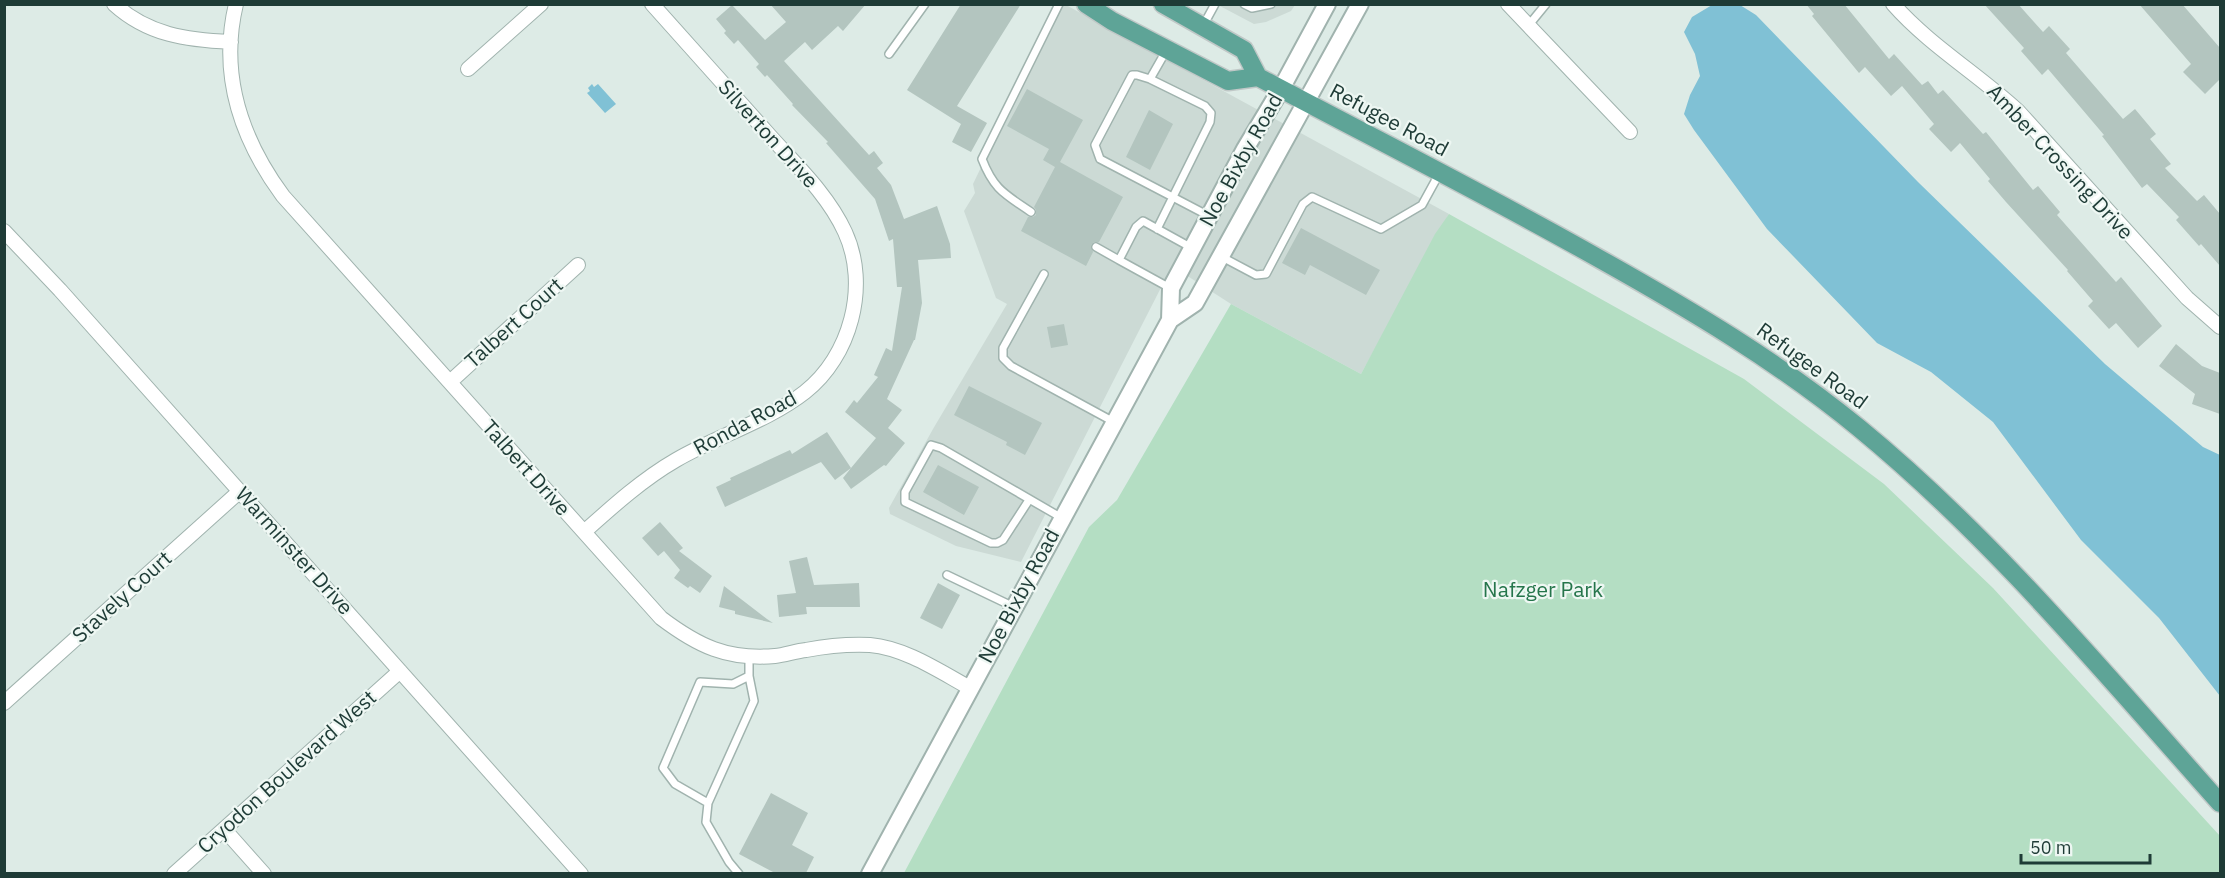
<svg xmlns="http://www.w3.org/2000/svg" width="2225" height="878" viewBox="0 0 2225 878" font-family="'IBM Plex Sans',sans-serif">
<rect width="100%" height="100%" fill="#ddebe6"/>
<path fill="#ccdad5" d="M1059 5H1066L1449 214 1361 374 1231 304 1172 266 1021 562 956 546 890 514 889 508 933 429 1007 304 996 298 964 211 975 193 973 184Z
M1218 5H1295L1291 11 1266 22 1254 24Z"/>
<path fill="#b4dec3" d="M1449 214 1744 379 1884 484 1993 588 2220 836V873H904L1089 527 1117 500 1231 304 1361 374 1435 234Z"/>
<path fill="#80c1d5" d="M1712 5H1740L1756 15 1918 182 2105 364 2203 447 2220 455V696L2159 618 2081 540 1993 422 1931 372 1877 343 1767 229 1694 130 1684 114 1690 95 1700 76 1695 54 1684 32 1692 17Z
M592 84 594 87 598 84 616 104 605 113 587 93 590 91 588 88Z"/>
<path fill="#b3c5bf" d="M770 4H866L843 31 838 26 812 50 805 42 784 61 869 155 874 151 883 163 877 168 891 185 904 219 937 206 950 244 951 258 918 260 922 303 915 340H914L887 399 902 410 888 428 905 443 886 466 884 465 851 489 843 478 851 468 835 480 821 462 725 507 716 487 731 480 730 478 790 450 792 454 827 432 851 468 876 438 845 412 854 400 857 403 878 377 874 375 886 348 892 351 902 287H897L893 239 889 241 875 199 826 143 828 142 792 105 793 104 767 75 765 77 756 67 759 64 738 40 734 44 724 33 726 31 716 19 732 5 765 40 786 22Z
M961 4H1021L957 106 987 123 971 152 952 142 961 124 907 90Z
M1806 4H1844L1889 59 1894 54 1922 85 1928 81 1938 94 1943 90 1983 134 1986 132 2033 190 2038 186 2060 212 2057 215 2116 282 2121 277 2162 326 2138 348 2116 323 2109 329 2088 306 2093 301 2067 271 2068 270 2006 202 1988 181 1990 179 1960 143 1951 152 1929 129 1934 124 1902 86 1891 96 1865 67 1859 73 1812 16 1814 14Z
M1984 4H2018L2043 32 2049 26 2070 49 2066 53 2123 119 2135 109 2156 134 2150 139 2171 164 2165 168 2197 201 2204 195 2220 214V266L2201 244 2199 246 2176 220 2179 217 2147 184 2142 188 2102 136 2104 135 2048 69 2042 75 2021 51 2024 48Z
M2139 4H2182L2220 48V79L2205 94 2183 72 2191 64Z
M1027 89 1083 120 1060 162 1123 197 1099 242H1094L1091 245 1093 252 1086 266 1021 231 1028 217H1033L1036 215V210L1034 207 1055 167 1043 160 1049 149 1007 126Z
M1149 110 1173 124 1150 170 1126 157Z
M1301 228 1380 270 1366 295 1310 265 1305 275 1282 263Z
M1064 324 1068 345 1051 348 1047 327Z
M2176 344 2202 366 2220 373V414L2192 404 2195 394 2159 366Z
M969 386 1042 423 1025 455 1006 445 1007 442 954 415Z
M938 465 979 487 964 515 923 492Z
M660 522 683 548 679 551 712 576 700 593 690 586 688 588 674 578 680 570 664 551 658 556 642 538Z
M807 557 814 585 859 583 860 607H806L807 614 779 617 777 595 796 593 789 561Z
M938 583 960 595 942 629 920 618Z
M724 586 767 619 773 623 735 614V611L719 607Z
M771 793 808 813 792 845 814 857 806 873H775L739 854Z"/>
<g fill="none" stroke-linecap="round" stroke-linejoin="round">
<defs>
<path id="service" d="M1244 4 1252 8 1271 4
M1203 26 1215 4
M1528 26 1546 4
M1166 51 1150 79 1137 75H1132L1095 145 1100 159 1209 216
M889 54 925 4
M1150 79 1205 106 1211 113 1210 122 1157 229
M1031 212C1005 194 994 190 982 159L1059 4
M1096 247 1119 260
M1222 257 1256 275 1266 274 1303 204 1312 197 1381 229 1422 205 1439 174
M1044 274 1003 348V358L1011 366 1114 422
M1170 288 1119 260 1136 227 1143 221 1192 248
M1029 500 1003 540 997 543H991L905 502V492L931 445 941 448 1062 518
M947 575 1014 607
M708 803 675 784 663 768 700 682 733 684 749 676
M739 874 729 862 706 822 708 803 754 701 749 676V656"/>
<path id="minor" d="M114 4C148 35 187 40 231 42
M236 4C219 75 241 139 283 196L661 618C698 646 727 660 775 656 785 655 796 651 806 650 827 646 848 644 870 645 905 648 939 671 970 688
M1508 4 1630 132
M1893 4C1929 45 1978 74 2018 111L2187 298 2220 327
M468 69 541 4
M4 231 60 290 581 874
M450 382 578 265
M584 532C613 506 643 479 676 460 717 436 768 421 805 392 850 357 870 286 845 232 828 195 797 166 770 136 731 92 691 48 652 4
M4 703 240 491
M224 829 264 874
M174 874 400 671"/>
<path id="tertiary" d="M1170 320 1171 288 1245 149 1281 89 1327 4
M870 874 1170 320 1195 303 1360 4"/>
<path id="primary" d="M1086 4 1112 21 1228 81 1258 77 1281 89C1387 145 1494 199 1598 258 1689 309 1779 362 1859 428 1993 538 2105 674 2220 803
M1163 4 1244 50 1258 77"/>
</defs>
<use href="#service" stroke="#a0b3ae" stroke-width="10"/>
<use href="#minor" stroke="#a0b3ae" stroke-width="16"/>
<use href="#tertiary" stroke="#a0b3ae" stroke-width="20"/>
<use href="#primary" stroke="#c0c8c7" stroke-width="21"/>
<use href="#service" stroke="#fff" stroke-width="7"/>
<use href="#minor" stroke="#fff" stroke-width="14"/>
<use href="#tertiary" stroke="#fff" stroke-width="16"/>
<use href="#primary" stroke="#5ea497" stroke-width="18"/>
</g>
<g text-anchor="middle" stroke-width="4.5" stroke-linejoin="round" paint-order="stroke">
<g font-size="21" fill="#1e3b36" stroke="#eef7f3">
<text transform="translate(1389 120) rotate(28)" y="7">Refugee Road</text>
<text transform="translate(768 134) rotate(48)" y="7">Silverton Drive</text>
<text transform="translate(1241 160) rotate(-61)" y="7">Noe Bixby Road</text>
<text transform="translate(2060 162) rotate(47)" y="7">Amber Crossing Drive</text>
<text transform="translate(514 323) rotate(-42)" y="7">Talbert Court</text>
<text transform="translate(1812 366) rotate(36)" y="7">Refugee Road</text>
<text transform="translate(745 423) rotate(-28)" y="7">Ronda Road</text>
<text transform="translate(526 468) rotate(48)" y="7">Talbert Drive</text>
<text transform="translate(294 551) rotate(48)" y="7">Warminster Drive</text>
<text transform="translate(1019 596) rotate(-62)" y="7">Noe Bixby Road</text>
<text transform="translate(122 597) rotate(-42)" y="7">Stavely Court</text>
<text transform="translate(287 772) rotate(-42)" y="7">Cryodon Boulevard West</text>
</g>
<g font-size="21" fill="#25754b" stroke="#eef7f3">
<text x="1543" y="597">Nafzger Park</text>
</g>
</g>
<rect width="2225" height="878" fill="none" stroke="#1e3b36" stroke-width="12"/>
<path d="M2021 854v9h129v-9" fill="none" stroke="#1e3b36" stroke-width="3"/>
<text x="2030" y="854" font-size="18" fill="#1e3b36" stroke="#eef7f3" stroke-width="4.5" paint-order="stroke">50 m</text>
</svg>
